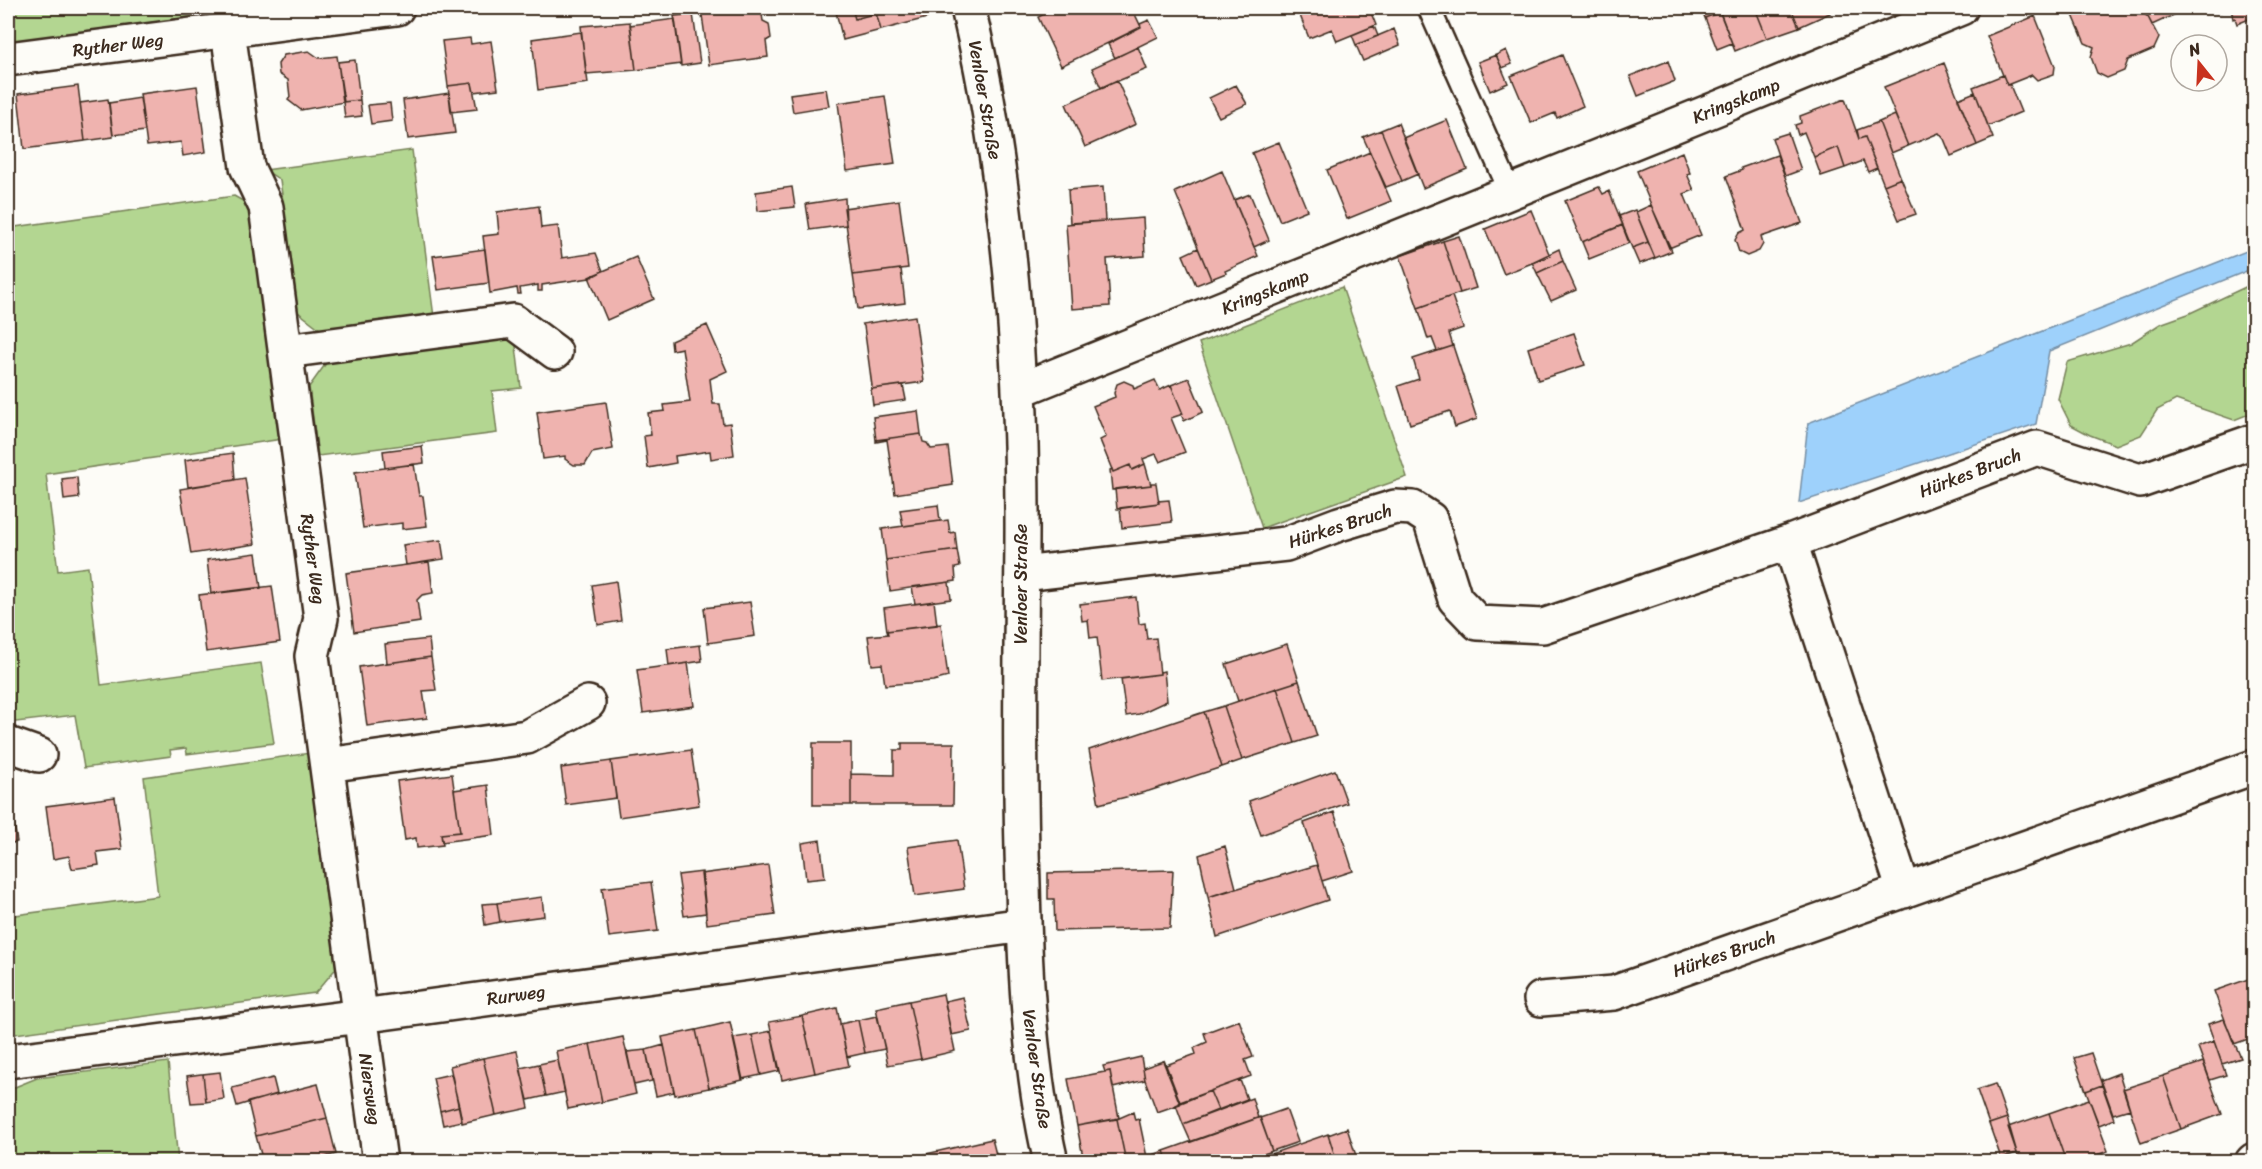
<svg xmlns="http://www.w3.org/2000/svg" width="2262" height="1169" viewBox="0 0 2262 1169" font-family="Sriracha,sans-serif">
<rect width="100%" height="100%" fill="#fdfcf7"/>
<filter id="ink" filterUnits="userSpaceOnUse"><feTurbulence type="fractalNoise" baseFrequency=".0167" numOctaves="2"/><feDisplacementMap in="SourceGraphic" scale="12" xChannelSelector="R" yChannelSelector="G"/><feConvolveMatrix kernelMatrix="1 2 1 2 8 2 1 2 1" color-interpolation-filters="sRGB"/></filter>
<g filter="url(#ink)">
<path fill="#b3d691" stroke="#778058" stroke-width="1.5" d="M8 8H257L8 42Z
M412 150 434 317 324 332 298 312 280 180 265 170Z
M234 196 248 204 282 439 46 474 58 571 88 567 101 685 261 663 274 743 187 754 186 748 170 750 171 756 84 768 75 715 8 723V228Z
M2254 283V412L2234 420 2176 400 2157 410 2141 435 2116 445 2090 435 2071 425 2058 399 2067 362 2131 343 2160 324 2188 314Z
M1342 287 1407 477 1262 528 1199 343Z
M515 338 521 388 492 391 497 433 318 456 309 387 327 362Z
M310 753 339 965 315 993 8 1035V916L158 896 144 777Z
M168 1062 178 1161H8V1094L15 1087 37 1078Z"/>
<path fill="#9ed1fb" stroke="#768ea3" stroke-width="1.5" d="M2254 248V268L2049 351 2036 424 1799 503 1808 423Z"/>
<path fill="#efb3af" stroke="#3b2a1e" stroke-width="1.5" d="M701 8H761L763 21 769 24 771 38 766 41 768 57 709 65Z
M835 8H852L855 19 876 13 881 30 843 40Z
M852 8H924L927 18 881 30 876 13 855 19Z
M1057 8H1132L1141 27 1061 66 1038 17Z
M1297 8H1369L1376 25 1337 41 1332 29 1309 38Z
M1701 8H1718L1720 12 1705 18Z
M1718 8H1755L1767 38 1735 51Z
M1755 8H1791L1799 27 1767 38Z
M1791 8H1828L1830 13 1799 27Z
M2070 8H2147L2144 14 2148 17 2159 38 2154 49 2128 60 2124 71 2107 78 2097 73 2091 57 2094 47 2085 43Z
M2147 8H2179L2178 13 2152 25 2148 17 2144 14Z
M2218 8H2254V17L2237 24 2235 18 2233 19 2231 8 2220 12Z
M1720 12 1732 43 1717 49 1705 18Z
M693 14 700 63 681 66 674 16Z
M2035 16 2055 66 2054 74 2037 80 2032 75 2007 85 1987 36Z
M675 19 681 64 636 70 630 25Z
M1149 20 1158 37 1115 58 1108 44 1141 27 1140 24Z
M630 22 636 70 586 74 581 26Z
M1374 26 1378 36 1356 45 1352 35Z
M1394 29 1400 45 1363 61 1356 45Z
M581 32 588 83 538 90 532 39Z
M470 38 471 44 491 41 498 89 474 92 472 83 448 86 442 41Z
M1138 47 1147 69 1101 88 1092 68Z
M1506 50 1512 64 1502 68 1496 55Z
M309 51 319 58 337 56 344 102 301 110 288 100 290 97 288 80 279 74 278 64 284 55Z
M1496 55 1508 83 1490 91 1478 62Z
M1562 55 1583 106 1557 118 1555 113 1531 123 1511 76Z
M355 60 360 100 343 102 338 62Z
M1668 61 1675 81 1638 96 1630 76Z
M1944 63 1977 145 1951 156 1944 139 1939 133 1908 146 1884 87Z
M2003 75 2007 85H2010L2021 112 1988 126 1973 87Z
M1117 80 1136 124 1085 147 1066 104Z
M472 83 477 109 451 112 448 86Z
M1236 85 1247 104 1219 117 1209 98Z
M78 86 85 141 24 149 18 94Z
M197 86 206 152 183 156 181 142 147 146 140 94Z
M826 89 829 106 793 112 790 94Z
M1975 92 1993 138 1977 145 1958 99Z
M449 93 455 133 408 139 403 100Z
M885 96 895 164 847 171 838 103Z
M140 98 145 131 113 135 109 103Z
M108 99 113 137 85 141 80 103Z
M1845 99 1859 139 1865 137 1877 168 1868 172 1863 161 1845 168 1838 147 1814 157 1804 132 1798 135 1795 125 1801 123 1800 116Z
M360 100 362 116 345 118 343 102Z
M390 103 392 121 371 124 368 105Z
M1895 115 1908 146 1891 153 1879 122Z
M1447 120 1467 169 1423 188 1403 138Z
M1879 122 1901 178 1884 185 1865 137 1859 139 1857 130Z
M1398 123 1418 174 1402 181 1381 130Z
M1381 130 1402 181 1386 187 1363 137Z
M8 132 12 169H8Z
M1788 133 1801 170 1785 176 1772 138Z
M1279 142 1307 210 1280 221 1252 153Z
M1838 147 1845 168 1821 176 1814 157Z
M1370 152 1391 201 1347 219 1327 170Z
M1682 152 1690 173 1687 174 1694 190 1684 194 1701 235 1669 248 1637 171Z
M1777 155 1802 223 1761 237 1763 244 1759 251 1747 256 1739 252 1735 240 1739 233 1745 230 1726 176 1742 170 1741 168Z
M1222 171 1258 256 1225 271 1226 273 1211 279 1175 192Z
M1901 178 1916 214 1899 220 1884 185Z
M792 187 795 207 758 211 756 192Z
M1103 187 1105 221 1070 223 1068 190Z
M1599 187 1603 194 1609 191 1623 225 1582 242 1565 201Z
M1250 194 1269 240 1254 247 1234 200Z
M845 198 846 225 810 230 806 204Z
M899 200 908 268 853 275 844 208Z
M1651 205 1672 251 1655 258 1636 212Z
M539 206 541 228 558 226 562 258 596 253 603 271 590 278 542 285V291H538V285L520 288 521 294H518L517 288 490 293 483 236 499 234 497 212Z
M1531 210 1550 256 1504 274 1485 229Z
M1635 210 1648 242 1632 248 1619 216Z
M1143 218 1145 256 1107 259 1110 306 1072 309 1066 224Z
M1622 225 1629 243 1589 259 1582 242Z
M1459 236 1476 288 1460 293 1443 241Z
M1443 241 1460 293 1418 308 1400 256Z
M1648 242 1655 258 1639 264 1632 248Z
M1198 248 1211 279 1196 285 1183 255Z
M485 249 489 283 438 290 433 256Z
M1559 249 1563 261 1537 273 1532 262Z
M636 257 654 299 607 320 589 277Z
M1563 261 1576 290 1551 301 1537 273Z
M901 269 905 303 858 309 853 275Z
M1452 296 1463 328 1449 333 1453 346 1437 351 1432 338 1428 339 1418 308Z
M915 316 924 382 871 389 872 386 864 326 862 324Z
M707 325 727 371 710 379 713 404H720L723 424 730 423 734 455 711 459 710 451 675 456 676 463 648 468 644 436 651 435 648 413 665 411 664 405 690 402 682 348 672 350 671 341Z
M1574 333 1585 365 1538 380 1528 348Z
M1453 346 1477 419 1455 427 1450 411 1410 424 1398 386 1419 379 1413 359Z
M1189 378 1203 412 1184 421 1181 414H1183L1171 385Z
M1155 380 1160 390 1171 385 1183 414 1171 418 1185 452 1160 462 1156 454 1143 459 1145 464 1132 470 1130 465 1113 472 1100 440 1106 437 1093 406 1115 397 1114 393 1117 384 1124 381 1133 385 1134 389Z
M903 385 906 400 873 405 871 389Z
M606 402 613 449 592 453 585 465H574L565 459V456L543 459 537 412Z
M918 411 921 434 876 440 873 417Z
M921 434 923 442 927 443 931 449 948 447 953 485 895 494 887 440 876 442V440Z
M422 446 424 463 385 468 383 451Z
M233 453 235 480 188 487 185 460Z
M414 464 419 496H423L427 526 402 529V523L363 528 355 472Z
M1145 464 1151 485 1112 490 1110 470 1112 469 1113 472 1130 465 1132 470Z
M77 477 79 498 64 500 62 479Z
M245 478 255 544 191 554 180 489Z
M1151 483H1156L1159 503 1117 509 1115 489 1151 485Z
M1169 500 1172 522 1122 528 1120 508 1159 503 1158 501Z
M938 505 940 521 903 526 900 510Z
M948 520 950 533 955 532 957 550 886 560 882 529Z
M441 540 444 559 406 565 403 545Z
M957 550 960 567 955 568 956 581 890 591 886 560Z
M256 553 261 588 211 594 207 560Z
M429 562 433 593 422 595 417 600 420 622 354 632 346 573Z
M616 581 621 621 598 625 592 585Z
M949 582 951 599 915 604 912 587Z
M272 586 280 642 206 652 199 595Z
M1136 597 1139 624 1145 623 1147 639 1156 638 1160 674 1102 681 1097 637 1090 638 1088 620 1082 621 1080 604Z
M934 601 937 625 887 631 884 608Z
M750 602 755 636 708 643 704 608Z
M941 624 948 677 933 681 885 685 882 664 872 665 868 636 888 634 887 631Z
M429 639 431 657 387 663 385 644Z
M1287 644 1299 681 1238 701 1226 664Z
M700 645 702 661 669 666 667 649Z
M431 657 436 690 423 691 427 718 367 726 359 667Z
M688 663 694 706 643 713 637 670Z
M1164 671 1167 701 1139 714 1126 716 1121 679 1160 674V672Z
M1299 681 1317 736 1295 743 1277 688Z
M1277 688 1295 743 1242 760 1224 706Z
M1224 706 1242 760 1222 767 1204 712Z
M1204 712 1222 767 1149 791 1099 804 1089 750Z
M813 743H851V805H813Z
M902 743H954L953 805H851V774L894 775V750H902Z
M691 750 699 805 619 817 611 761Z
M611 761 616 798 566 805 561 768Z
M1335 770 1347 803 1261 835 1249 801Z
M452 774 460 832 441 834 443 845 417 848 416 838 405 840 397 781Z
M488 785 494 835 442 842 441 834 460 832 454 790Z
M115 797 122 849 97 852 99 865 72 869 69 856 53 859 46 806Z
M11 804 17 842 8 844V805Z
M1334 812 1353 871 1322 881 1304 823Z
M820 840 825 878 806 880 802 843Z
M957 840 964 889 915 896 908 847Z
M1225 846 1236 888 1208 897 1199 855Z
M768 865 775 915 707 924 701 874Z
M1317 865 1328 900 1217 937 1208 897Z
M1173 870 1170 928 1055 931 1054 899H1048V873Z
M702 872 706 913 684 916 678 875Z
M651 882 658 931 609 937 602 888Z
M542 897 544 916 500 922 497 903Z
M497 903 500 922 485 925 482 904Z
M2254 977V1037L2234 1044 2214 991Z
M943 994 955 1051 921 1059 909 1001Z
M963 997 971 1031 951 1035 945 1001Z
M909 1001 921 1059 888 1065 876 1008Z
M837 1008 849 1066 815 1073 802 1016Z
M802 1016 815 1073 782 1080 769 1022Z
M877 1016 885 1049 865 1053 858 1020Z
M2224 1019 2241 1058 2222 1064 2208 1024Z
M858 1020 865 1053 847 1057 840 1024Z
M1239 1020 1253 1057 1245 1060 1251 1076 1180 1102 1164 1060 1166 1065 1196 1054 1194 1048 1207 1042 1204 1033Z
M730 1022 743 1080 709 1088 696 1030Z
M696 1030 709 1088 675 1095 662 1037Z
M771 1031 779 1071 761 1075 752 1035Z
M752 1035 761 1075 742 1079 733 1038Z
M623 1037 636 1094 602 1102 590 1044Z
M2214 1041 2226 1075 2210 1080 2198 1047Z
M590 1044 602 1102 568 1109 556 1051Z
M664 1045 674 1092 656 1096 646 1050Z
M646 1050 652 1081 634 1085 627 1052Z
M517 1051 529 1108 496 1115 483 1058Z
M2091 1053 2102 1085 2086 1091 2074 1058Z
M1141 1057 1145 1080 1113 1088 1110 1071 1105 1072 1103 1066Z
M483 1058 496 1115 462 1123 450 1066Z
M558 1060 565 1092 546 1096 539 1064Z
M1163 1061 1180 1104 1157 1112 1145 1080 1143 1068Z
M2203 1062 2222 1114 2181 1129 2163 1076Z
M539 1064 546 1096 528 1100 520 1068Z
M1110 1071 1119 1118 1077 1126 1068 1079Z
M220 1072 224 1099 206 1102 203 1074Z
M2119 1073 2130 1109 2113 1114 2101 1080Z
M201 1074H203L206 1102 191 1103 187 1076Z
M451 1074 459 1106 440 1111 433 1078Z
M2163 1076 2181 1129 2141 1143 2123 1089Z
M273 1078 277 1094 237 1106 232 1088Z
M1240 1080 1247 1099 1218 1110 1210 1091Z
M318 1084 327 1118 256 1136 248 1102Z
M1995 1084 2007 1118 1989 1124 1977 1090Z
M2102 1085 2114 1119 2099 1125 2086 1091Z
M1210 1091 1218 1110 1183 1124 1176 1105Z
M1252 1098 1258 1118 1191 1142 1183 1124Z
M2089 1099 2108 1151 2083 1160 2066 1162 2049 1113Z
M459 1106 462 1121 443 1125 440 1111Z
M1286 1109 1298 1142 1272 1151 1260 1118Z
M1133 1112 1135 1120 1139 1119 1148 1162H1126L1117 1119Z
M2049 1113 2066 1162H2020L2008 1127Z
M1260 1117 1272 1151 1243 1162H1168L1164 1151Z
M327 1118 336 1154 306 1162H263L256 1136Z
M2007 1118 2017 1153 2001 1158 1989 1124Z
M1117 1119 1126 1162H1084L1077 1126Z
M1347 1128 1358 1162H1337L1328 1135Z
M1328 1134 1337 1162H1248Z
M992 1139 998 1162H914L913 1157Z
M1164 1151 1168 1162H1148L1147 1157Z"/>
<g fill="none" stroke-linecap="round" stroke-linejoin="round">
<defs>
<path id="service" d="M1429 8 1510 191"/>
<path id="minor" d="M968 8C1009 181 1023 362 1022 540 1021 655 1019 769 1023 884 1025 976 1030 1071 1051 1162
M228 31 247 167 266 207 321 618 312 656 380 1162
M8 59 397 8
M286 351 513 321 555 352
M1020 390 1723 106 1961 8
M1790 542 1904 891
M1022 574 1286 544 1339 524 1395 507 1413 508 1430 519 1455 599 1478 623 1543 626 1790 542 2037 448 2140 481 2254 441
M8 744 39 755
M327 765 527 737 588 703
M1541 999 1614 993 2254 767
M8 1061 361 1016 1024 925
M2252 1162 2254 1160"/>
</defs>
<use href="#service" stroke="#3b2a1e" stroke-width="26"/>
<use href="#minor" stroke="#3b2a1e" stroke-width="38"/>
<use href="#service" stroke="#fdfcf7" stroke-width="21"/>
<use href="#minor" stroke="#fdfcf7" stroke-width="33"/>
</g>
</g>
<g text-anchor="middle" stroke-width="6" stroke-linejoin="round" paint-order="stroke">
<g font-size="18" fill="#3b2a1e" stroke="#fdfcf7">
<text transform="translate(118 45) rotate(-7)" y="6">Ryther Weg</text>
<text transform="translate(985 100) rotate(80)" y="6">Venloer Straße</text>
<text transform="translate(1736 101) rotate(-22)" y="6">Kringskamp</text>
<text transform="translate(1265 292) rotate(-22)" y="6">Kringskamp</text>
<text transform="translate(1970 473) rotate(-21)" y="6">Hürkes Bruch</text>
<text transform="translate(1340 526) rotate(-18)" y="6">Hürkes Bruch</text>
<text transform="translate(313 559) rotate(82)" y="6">Ryther Weg</text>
<text transform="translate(1021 584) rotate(-90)" y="6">Venloer Straße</text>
<text transform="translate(1724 954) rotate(-19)" y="6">Hürkes Bruch</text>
<text transform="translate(516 995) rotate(-8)" y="6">Rurweg</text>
<text transform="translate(1037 1069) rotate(82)" y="6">Venloer Straße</text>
<text transform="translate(370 1089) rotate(82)" y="6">Niersweg</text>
</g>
</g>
<rect width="2262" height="1169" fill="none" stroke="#fdfcf7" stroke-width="30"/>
<rect x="15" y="15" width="2232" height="1139" fill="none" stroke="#3b2a1e" stroke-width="2" filter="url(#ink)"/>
<g transform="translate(2199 63) rotate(342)"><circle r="28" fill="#fdfcf7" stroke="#afa8a0" stroke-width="1.5"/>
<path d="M0-4.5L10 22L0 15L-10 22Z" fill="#c8321e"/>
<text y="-9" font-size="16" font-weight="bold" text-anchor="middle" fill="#3b2a1e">N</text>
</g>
</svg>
